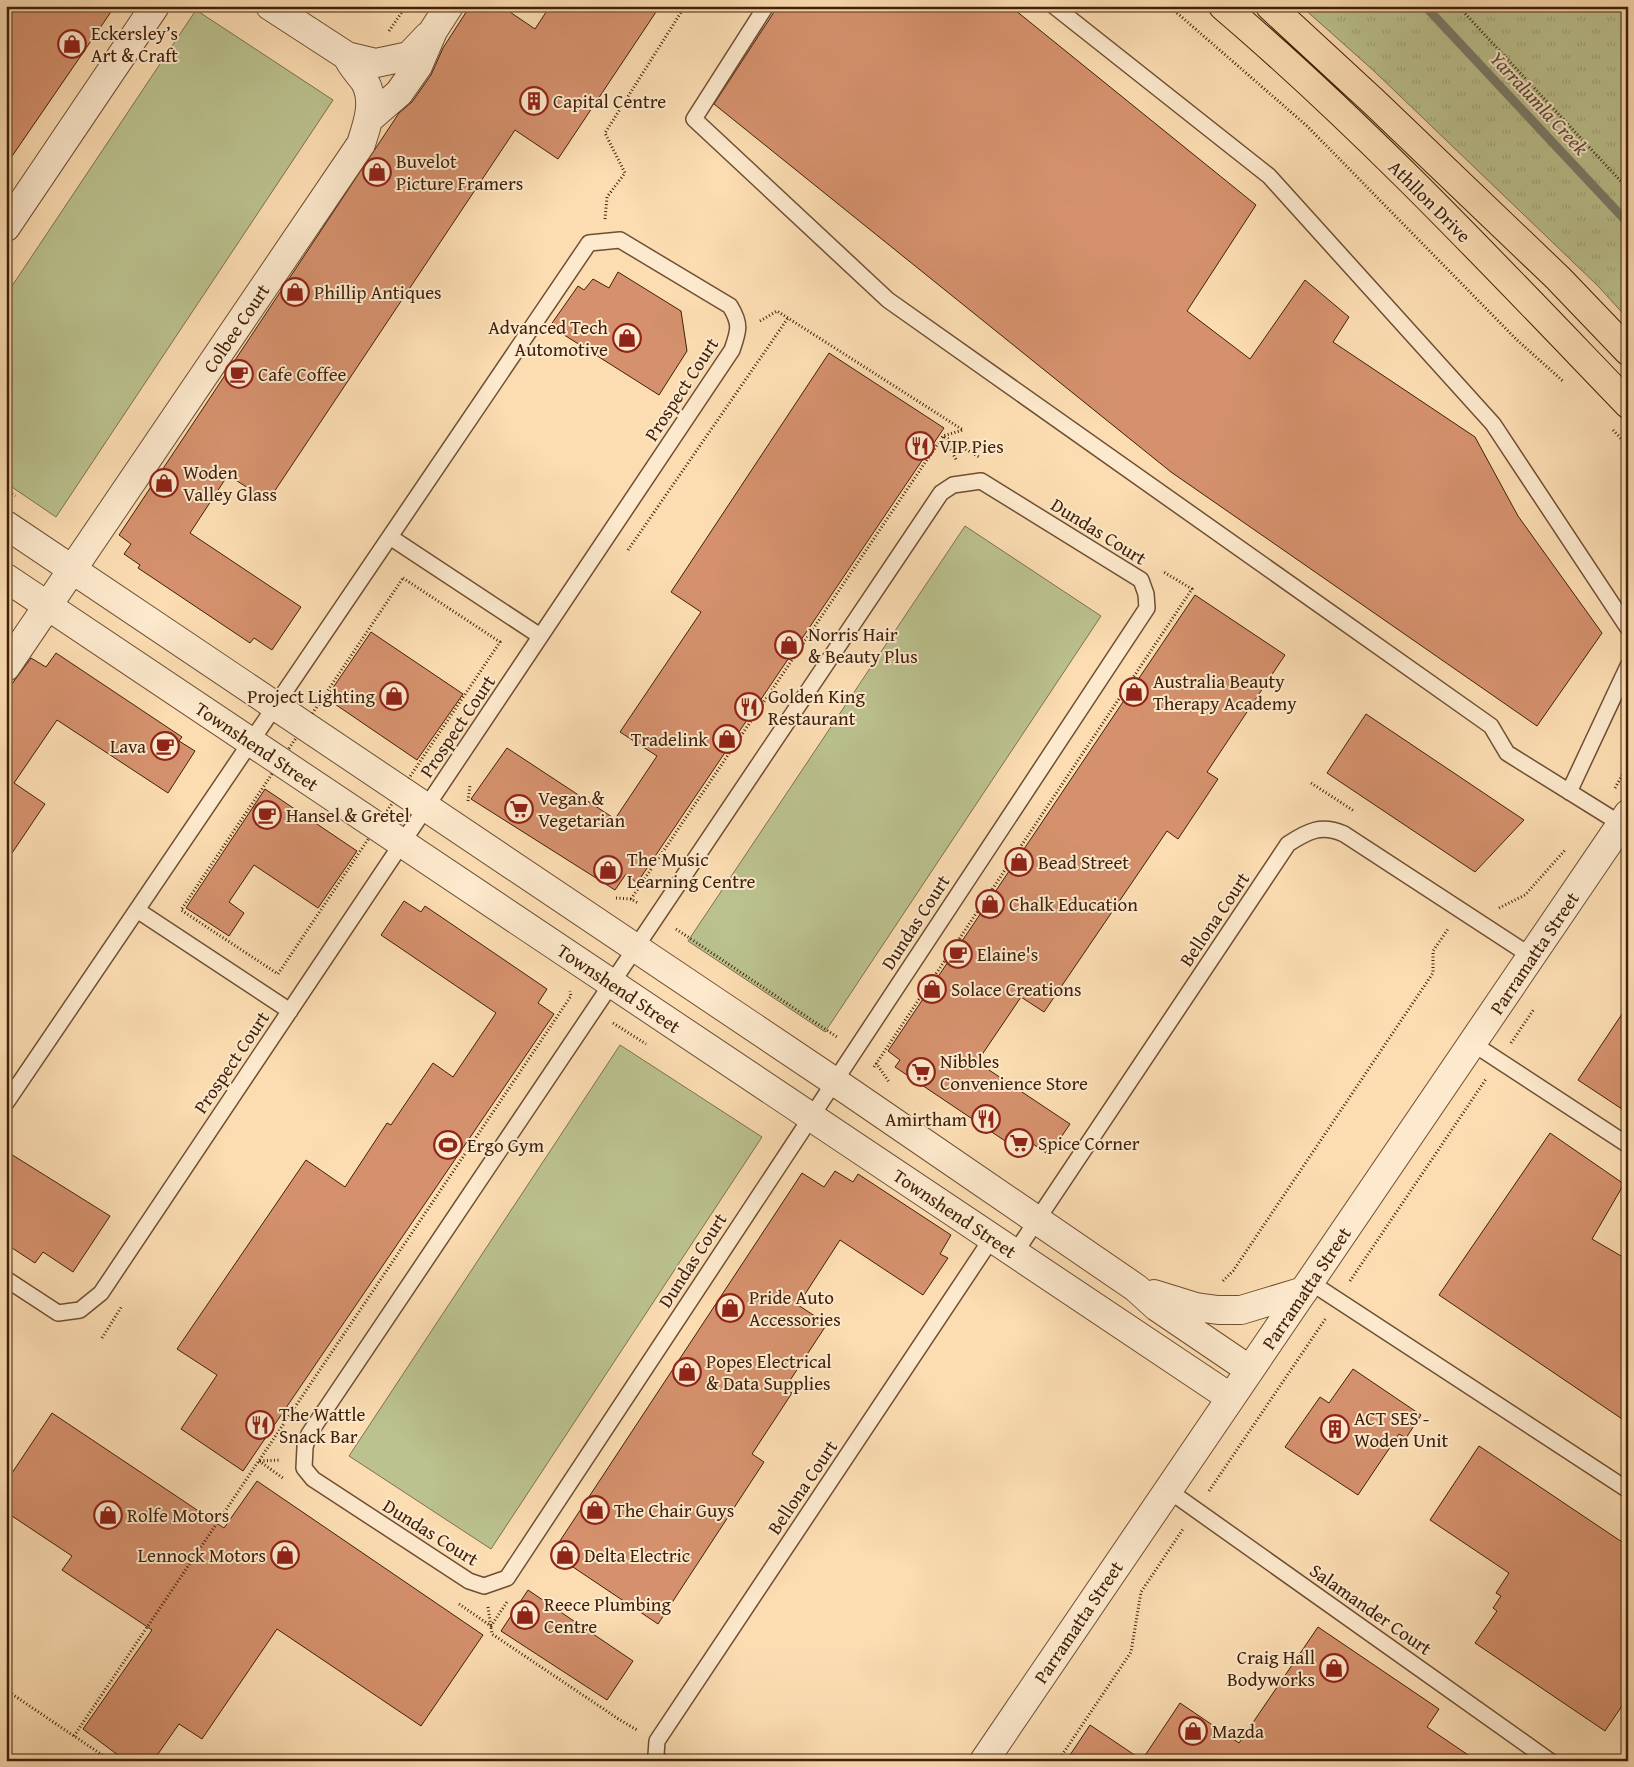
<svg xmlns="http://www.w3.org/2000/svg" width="1634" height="1767" viewBox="0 0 1634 1767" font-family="'Gentium Book Plus',serif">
<defs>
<pattern id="grass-tufts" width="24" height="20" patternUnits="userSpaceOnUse" patternTransform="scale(1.25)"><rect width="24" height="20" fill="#bbc28f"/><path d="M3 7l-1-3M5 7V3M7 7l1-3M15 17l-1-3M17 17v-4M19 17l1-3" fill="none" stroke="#a2a67a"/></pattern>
</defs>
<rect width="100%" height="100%" fill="#fcddb2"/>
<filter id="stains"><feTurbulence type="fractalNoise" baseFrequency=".004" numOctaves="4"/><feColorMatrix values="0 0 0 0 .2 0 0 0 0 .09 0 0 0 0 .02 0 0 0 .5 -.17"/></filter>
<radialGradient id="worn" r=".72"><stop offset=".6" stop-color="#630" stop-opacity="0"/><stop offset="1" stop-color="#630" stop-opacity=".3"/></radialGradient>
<path fill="url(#grass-tufts)" stroke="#7e714c" d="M1301 6H1628V319L1598 286 1374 71Z"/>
<path fill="#bbc28f" stroke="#7e714c" d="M196 10 333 100 56 517 6 483V295Z
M965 526 1101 616 825 1032 688 941Z
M620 1045 762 1137 491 1549 349 1456Z"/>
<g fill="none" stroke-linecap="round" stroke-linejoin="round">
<path stroke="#797d6c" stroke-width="9" d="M1425 6 1628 223"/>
</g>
<path fill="#d5916d" stroke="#402009" d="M6 6H115L6 165Z
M470 6H501L535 29 550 6H660L558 159 515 130 268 501 228 475 190 533 301 607 272 650 254 638 250 643 138 568 140 565 124 554 131 544 119 535 399 113 412 102 431 75 443 48Z
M778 6H1010L1256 205 1187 311 1250 359 1305 280 1349 317 1333 342 1475 437 1518 516 1602 633 1537 726 1171 472 714 104Z
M618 272 681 311 687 351 659 395 550 326 578 286 584 290 593 279 609 288Z
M829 353 944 428 637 883 626 874 615 890 471 799 507 748 615 819 657 756 620 732 701 612 671 592Z
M1195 595 1285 655 1207 772 1218 779 1178 839 1167 831 1044 1012 1021 997 977 1062 1070 1124 1049 1155 1033 1144 1026 1155 895 1067 900 1060 888 1051Z
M371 632 463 694 417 760 326 698Z
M56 653 182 737 179 741 195 751 168 793 57 720 14 783 45 804 6 862V692L31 658 46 667Z
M1366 714 1524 820 1475 872 1327 773Z
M265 789 357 851 318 908 254 865 229 902 244 913 229 936 186 908Z
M404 901 421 912 425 906 547 989 538 1003 554 1014 243 1471 181 1429 217 1375 177 1349 306 1160 345 1187 387 1123 391 1125 433 1063 453 1077 496 1013 381 935Z
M1628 1005V1113L1578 1080Z
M1550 1133 1624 1184 1592 1239 1628 1260V1423L1439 1295Z
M6 1151 110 1216 73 1272 43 1252 35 1263 6 1244Z
M835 1171 853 1182 858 1174 951 1235 940 1254 948 1258 923 1295 840 1240 798 1305 827 1324 785 1388 792 1393 752 1454 764 1462 658 1624 552 1553 802 1173 824 1187Z
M1353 1369 1421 1415 1406 1438 1399 1434 1358 1495 1285 1447 1320 1397 1329 1403Z
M52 1413 224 1528 257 1481 483 1635 421 1726 277 1629 202 1739 179 1724 153 1761H126L83 1729 152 1630 62 1570 72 1556 6 1512V1482Z
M1479 1446 1628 1546V1697L1605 1731 1475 1643 1497 1611 1493 1608 1501 1596 1496 1593 1509 1573 1430 1520Z
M528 1590 633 1661 607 1700 501 1631Z
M1318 1627 1439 1709 1427 1727 1477 1761H1066L1090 1725 1142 1760 1180 1703 1239 1743Z"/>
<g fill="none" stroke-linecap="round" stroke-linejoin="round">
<defs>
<path id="lane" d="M766 6 694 119 888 300 1491 726 1507 753 1621 824
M1054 6 1269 176 1493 424 1628 628
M981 481 1141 580 1146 594 1147 608 507 1578 484 1586 469 1581 313 1479 304 1468 305 1447 309 1434 941 493 953 485Z
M390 537 540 636
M1569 792 1628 666
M137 910 290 1011
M1472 1043 1628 1145
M6 1103 589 243 620 240 730 306C741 324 739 330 732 350L101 1293 80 1310 58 1313 6 1279
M1015 1253 1288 844C1308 831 1321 824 1344 834L1531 956
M1310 1282 1628 1490
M1168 1490 1550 1761
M659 1761 656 1755 657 1741 992 1238"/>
<path id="street" d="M347 56 376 63 409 56 428 36
M369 119 399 93 418 66 433 31 449 6
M6 227 155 6
M6 525 850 1092 1136 1288 1157 1307 1250 1370
M6 578 1231 1398
M6 667 361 144C367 125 376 102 365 82 359 73 351 66 347 56L270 6
M1154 1294 1196 1307 1218 1310H1241L1304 1291
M984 1761 1628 814"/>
<path id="primary" d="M1223 6C1367 129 1497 268 1628 404
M1270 6 1374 102 1558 278 1628 351"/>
</defs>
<use href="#lane" stroke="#6f4f33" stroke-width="18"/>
<use href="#street" stroke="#6f4f33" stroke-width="30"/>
<use href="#primary" stroke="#402009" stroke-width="30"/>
<path stroke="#402009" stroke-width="3" stroke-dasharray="1 2.5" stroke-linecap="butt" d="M1169 6 1307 126 1517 340 1564 382
M1458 6 1628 189
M389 31 406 6
M605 219 607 197 625 173 605 133 685 6
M760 321 777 311 963 430 943 436 957 461
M1613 430 1628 446
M6 490 15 496
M628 550 788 318
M403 578 500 642 278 974 181 910Z
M1311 783 1354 811
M1615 788 1628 765
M468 801 470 785
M616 898 631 899 638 903
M631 899 943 436 979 457
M1499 908 1525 895 1566 849
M676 929 837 1037
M613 1023 646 1044
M1511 1043 1534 1009
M876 1063 889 1082
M874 1067 1192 589 1162 571
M1223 1281 1233 1271 1433 973V951L1448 929
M1350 1281 1486 1079
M102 1338 122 1306
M259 1461 283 1478
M260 1461 281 1460
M1209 1491 1326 1318
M459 1604 491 1626 507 1602
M488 1607 492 1634 620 1720 637 1730
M6 1690 111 1761
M74 1736 571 996 570 991
M1058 1761 1131 1652 1141 1592 1183 1529"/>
<use href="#lane" stroke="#fde9cd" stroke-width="15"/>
<use href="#street" stroke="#fde9cd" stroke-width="28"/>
<use href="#primary" stroke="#fcddb2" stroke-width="28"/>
</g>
<defs>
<symbol id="shop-ring" viewBox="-11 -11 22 22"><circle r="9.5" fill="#fde9cd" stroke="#8f2418" stroke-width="1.5"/><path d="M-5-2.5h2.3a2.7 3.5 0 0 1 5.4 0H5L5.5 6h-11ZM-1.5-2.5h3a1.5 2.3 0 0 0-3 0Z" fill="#8f2418"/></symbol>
<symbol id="building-ring" viewBox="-11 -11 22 22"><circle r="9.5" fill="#fde9cd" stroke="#8f2418" stroke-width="1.5"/><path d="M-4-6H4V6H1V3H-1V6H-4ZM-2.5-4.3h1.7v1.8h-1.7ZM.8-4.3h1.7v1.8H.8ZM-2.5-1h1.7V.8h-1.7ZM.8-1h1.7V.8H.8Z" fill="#8f2418"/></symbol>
<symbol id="cafe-ring" viewBox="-11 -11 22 22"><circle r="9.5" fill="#fde9cd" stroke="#8f2418" stroke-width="1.5"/><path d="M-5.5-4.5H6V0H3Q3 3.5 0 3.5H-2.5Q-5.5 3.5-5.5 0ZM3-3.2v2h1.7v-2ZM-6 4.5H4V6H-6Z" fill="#8f2418"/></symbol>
<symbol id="restaurant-ring" viewBox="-11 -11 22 22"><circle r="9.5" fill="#fde9cd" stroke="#8f2418" stroke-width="1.5"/><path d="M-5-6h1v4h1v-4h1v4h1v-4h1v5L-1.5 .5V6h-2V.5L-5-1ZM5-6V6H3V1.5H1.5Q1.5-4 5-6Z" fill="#8f2418"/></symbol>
<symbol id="supermarket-ring" viewBox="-11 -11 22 22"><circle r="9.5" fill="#fde9cd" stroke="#8f2418" stroke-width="1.5"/><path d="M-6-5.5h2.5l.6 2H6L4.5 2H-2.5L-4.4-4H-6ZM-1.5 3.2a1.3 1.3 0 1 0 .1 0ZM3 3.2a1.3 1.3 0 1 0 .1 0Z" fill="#8f2418"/></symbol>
<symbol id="stadium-ring" viewBox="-11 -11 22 22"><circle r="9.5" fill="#fde9cd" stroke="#8f2418" stroke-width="1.5"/><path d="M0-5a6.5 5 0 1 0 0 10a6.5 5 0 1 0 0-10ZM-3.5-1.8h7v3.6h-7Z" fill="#8f2418"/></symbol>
</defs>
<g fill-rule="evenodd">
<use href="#shop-ring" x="56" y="28" width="32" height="32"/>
<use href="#building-ring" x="518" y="85" width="32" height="32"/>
<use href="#shop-ring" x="361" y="156" width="32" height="32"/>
<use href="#shop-ring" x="279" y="276" width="32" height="32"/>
<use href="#shop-ring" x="611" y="322" width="32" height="32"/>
<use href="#cafe-ring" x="223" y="358" width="32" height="32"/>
<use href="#restaurant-ring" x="904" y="430" width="32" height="32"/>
<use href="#shop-ring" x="148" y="467" width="32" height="32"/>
<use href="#shop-ring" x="773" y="629" width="32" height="32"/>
<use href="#shop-ring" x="1118" y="676" width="32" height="32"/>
<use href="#shop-ring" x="378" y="680" width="32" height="32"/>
<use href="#restaurant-ring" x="733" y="691" width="32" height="32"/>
<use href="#shop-ring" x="711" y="723" width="32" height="32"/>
<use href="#cafe-ring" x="149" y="730" width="32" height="32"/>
<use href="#supermarket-ring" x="503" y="793" width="32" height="32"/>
<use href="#cafe-ring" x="251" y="799" width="32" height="32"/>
<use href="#shop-ring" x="1003" y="846" width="32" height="32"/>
<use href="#shop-ring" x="592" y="854" width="32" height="32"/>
<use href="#shop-ring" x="974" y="888" width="32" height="32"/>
<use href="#cafe-ring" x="942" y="938" width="32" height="32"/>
<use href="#shop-ring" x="916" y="973" width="32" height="32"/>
<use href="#supermarket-ring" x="905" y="1056" width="32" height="32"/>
<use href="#restaurant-ring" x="970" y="1103" width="32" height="32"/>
<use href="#supermarket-ring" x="1003" y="1127" width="32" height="32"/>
<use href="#stadium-ring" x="432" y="1129" width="32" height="32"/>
<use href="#shop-ring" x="714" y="1292" width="32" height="32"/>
<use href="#shop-ring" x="671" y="1356" width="32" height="32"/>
<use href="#restaurant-ring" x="244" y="1409" width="32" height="32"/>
<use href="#building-ring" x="1319" y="1413" width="32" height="32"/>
<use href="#shop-ring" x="579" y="1494" width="32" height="32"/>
<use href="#shop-ring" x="92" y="1499" width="32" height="32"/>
<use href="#shop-ring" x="269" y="1539" width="32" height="32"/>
<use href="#shop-ring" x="549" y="1539" width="32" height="32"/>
<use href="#shop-ring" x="509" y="1599" width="32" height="32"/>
<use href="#shop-ring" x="1318" y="1652" width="32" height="32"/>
<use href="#shop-ring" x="1177" y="1715" width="32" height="32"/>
</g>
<g text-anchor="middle" stroke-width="4" stroke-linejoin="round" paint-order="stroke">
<g font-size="19" fill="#402009" stroke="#fde9cd" text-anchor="start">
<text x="91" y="40">Eckersley’s<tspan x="91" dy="22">Art &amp; Craft</tspan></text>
<text x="553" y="108">Capital Centre</text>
<text x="396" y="168">Buvelot<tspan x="396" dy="22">Picture Framers</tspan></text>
<text x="314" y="299">Phillip Antiques</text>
<text x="608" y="334" text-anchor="end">Advanced Tech<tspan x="608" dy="22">Automotive</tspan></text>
<text x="258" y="381">Cafe Coffee</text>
<text x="939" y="453">VIP Pies</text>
<text x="183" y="479">Woden<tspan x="183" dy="22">Valley Glass</tspan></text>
<text x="808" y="641">Norris Hair<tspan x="808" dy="22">&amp; Beauty Plus</tspan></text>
<text x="1153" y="688">Australia Beauty<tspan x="1153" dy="22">Therapy Academy</tspan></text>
<text x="375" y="703" text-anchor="end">Project Lighting</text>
<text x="768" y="703">Golden King<tspan x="768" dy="22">Restaurant</tspan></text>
<text x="708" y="746" text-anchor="end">Tradelink</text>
<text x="146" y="753" text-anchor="end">Lava</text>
<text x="538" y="805">Vegan &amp;<tspan x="538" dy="22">Vegetarian</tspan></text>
<text x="286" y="822">Hansel &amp; Gretel</text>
<text x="627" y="866">The Music<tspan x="627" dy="22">Learning Centre</tspan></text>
<text x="1038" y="869">Bead Street</text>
<text x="1009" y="911">Chalk Education</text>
<text x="977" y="961">Elaine's</text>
<text x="951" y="996">Solace Creations</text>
<text x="940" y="1068">Nibbles<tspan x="940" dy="22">Convenience Store</tspan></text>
<text x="967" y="1126" text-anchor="end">Amirtham</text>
<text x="1038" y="1150">Spice Corner</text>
<text x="467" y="1152">Ergo Gym</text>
<text x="749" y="1304">Pride Auto<tspan x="749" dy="22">Accessories</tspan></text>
<text x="706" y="1368">Popes Electrical<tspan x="706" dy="22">&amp; Data Supplies</tspan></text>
<text x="279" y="1421">The Wattle<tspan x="279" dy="22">Snack Bar</tspan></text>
<text x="1354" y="1425">ACT SES -<tspan x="1354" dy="22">Woden Unit</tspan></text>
<text x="614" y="1517">The Chair Guys</text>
<text x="127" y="1522">Rolfe Motors</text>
<text x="266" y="1562" text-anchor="end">Lennock Motors</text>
<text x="584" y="1562">Delta Electric</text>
<text x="544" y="1611">Reece Plumbing<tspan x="544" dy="22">Centre</tspan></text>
<text x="1315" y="1664" text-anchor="end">Craig Hall<tspan x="1315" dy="22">Bodyworks</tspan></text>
<text x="1212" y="1738">Mazda</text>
</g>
<g font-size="19" fill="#402009" stroke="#fde9cd">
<text transform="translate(1430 201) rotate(45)" y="7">Athllon Drive</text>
<text transform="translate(236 328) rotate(-56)" y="7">Colbee Court</text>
<text transform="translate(681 389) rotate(-57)" y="7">Prospect Court</text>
<text transform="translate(1099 531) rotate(32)" y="7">Dundas Court</text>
<text transform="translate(457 726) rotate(-56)" y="7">Prospect Court</text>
<text transform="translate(257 746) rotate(34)" y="7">Townshend Street</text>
<text transform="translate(1214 919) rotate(-56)" y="7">Bellona Court</text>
<text transform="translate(915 922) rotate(-57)" y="7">Dundas Court</text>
<text transform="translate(1534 953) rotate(-56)" y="7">Parramatta Street</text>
<text transform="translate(619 988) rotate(34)" y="7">Townshend Street</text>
<text transform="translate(231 1062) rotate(-56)" y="7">Prospect Court</text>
<text transform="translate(955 1213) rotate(34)" y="7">Townshend Street</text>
<text transform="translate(692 1260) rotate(-57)" y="7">Dundas Court</text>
<text transform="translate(1306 1288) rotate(-56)" y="7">Parramatta Street</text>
<text transform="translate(802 1487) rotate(-56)" y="7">Bellona Court</text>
<text transform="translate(431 1532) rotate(32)" y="7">Dundas Court</text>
<text transform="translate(1371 1609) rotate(35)" y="7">Salamander Court</text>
<text transform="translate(1078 1622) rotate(-56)" y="7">Parramatta Street</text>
</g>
<g font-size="20" font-style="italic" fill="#5c4e3b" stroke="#fde9cd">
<text transform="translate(1539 103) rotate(47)" y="7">Yarralumla Creek</text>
</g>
</g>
<rect width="1634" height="1767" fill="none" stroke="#fcddb2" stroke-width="25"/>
<rect x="8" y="8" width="1619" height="1752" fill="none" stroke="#402009" stroke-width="2.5"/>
<rect x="12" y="12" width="1609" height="1742" fill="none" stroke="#402009"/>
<rect width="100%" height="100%" filter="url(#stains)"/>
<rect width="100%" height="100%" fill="url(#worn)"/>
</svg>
